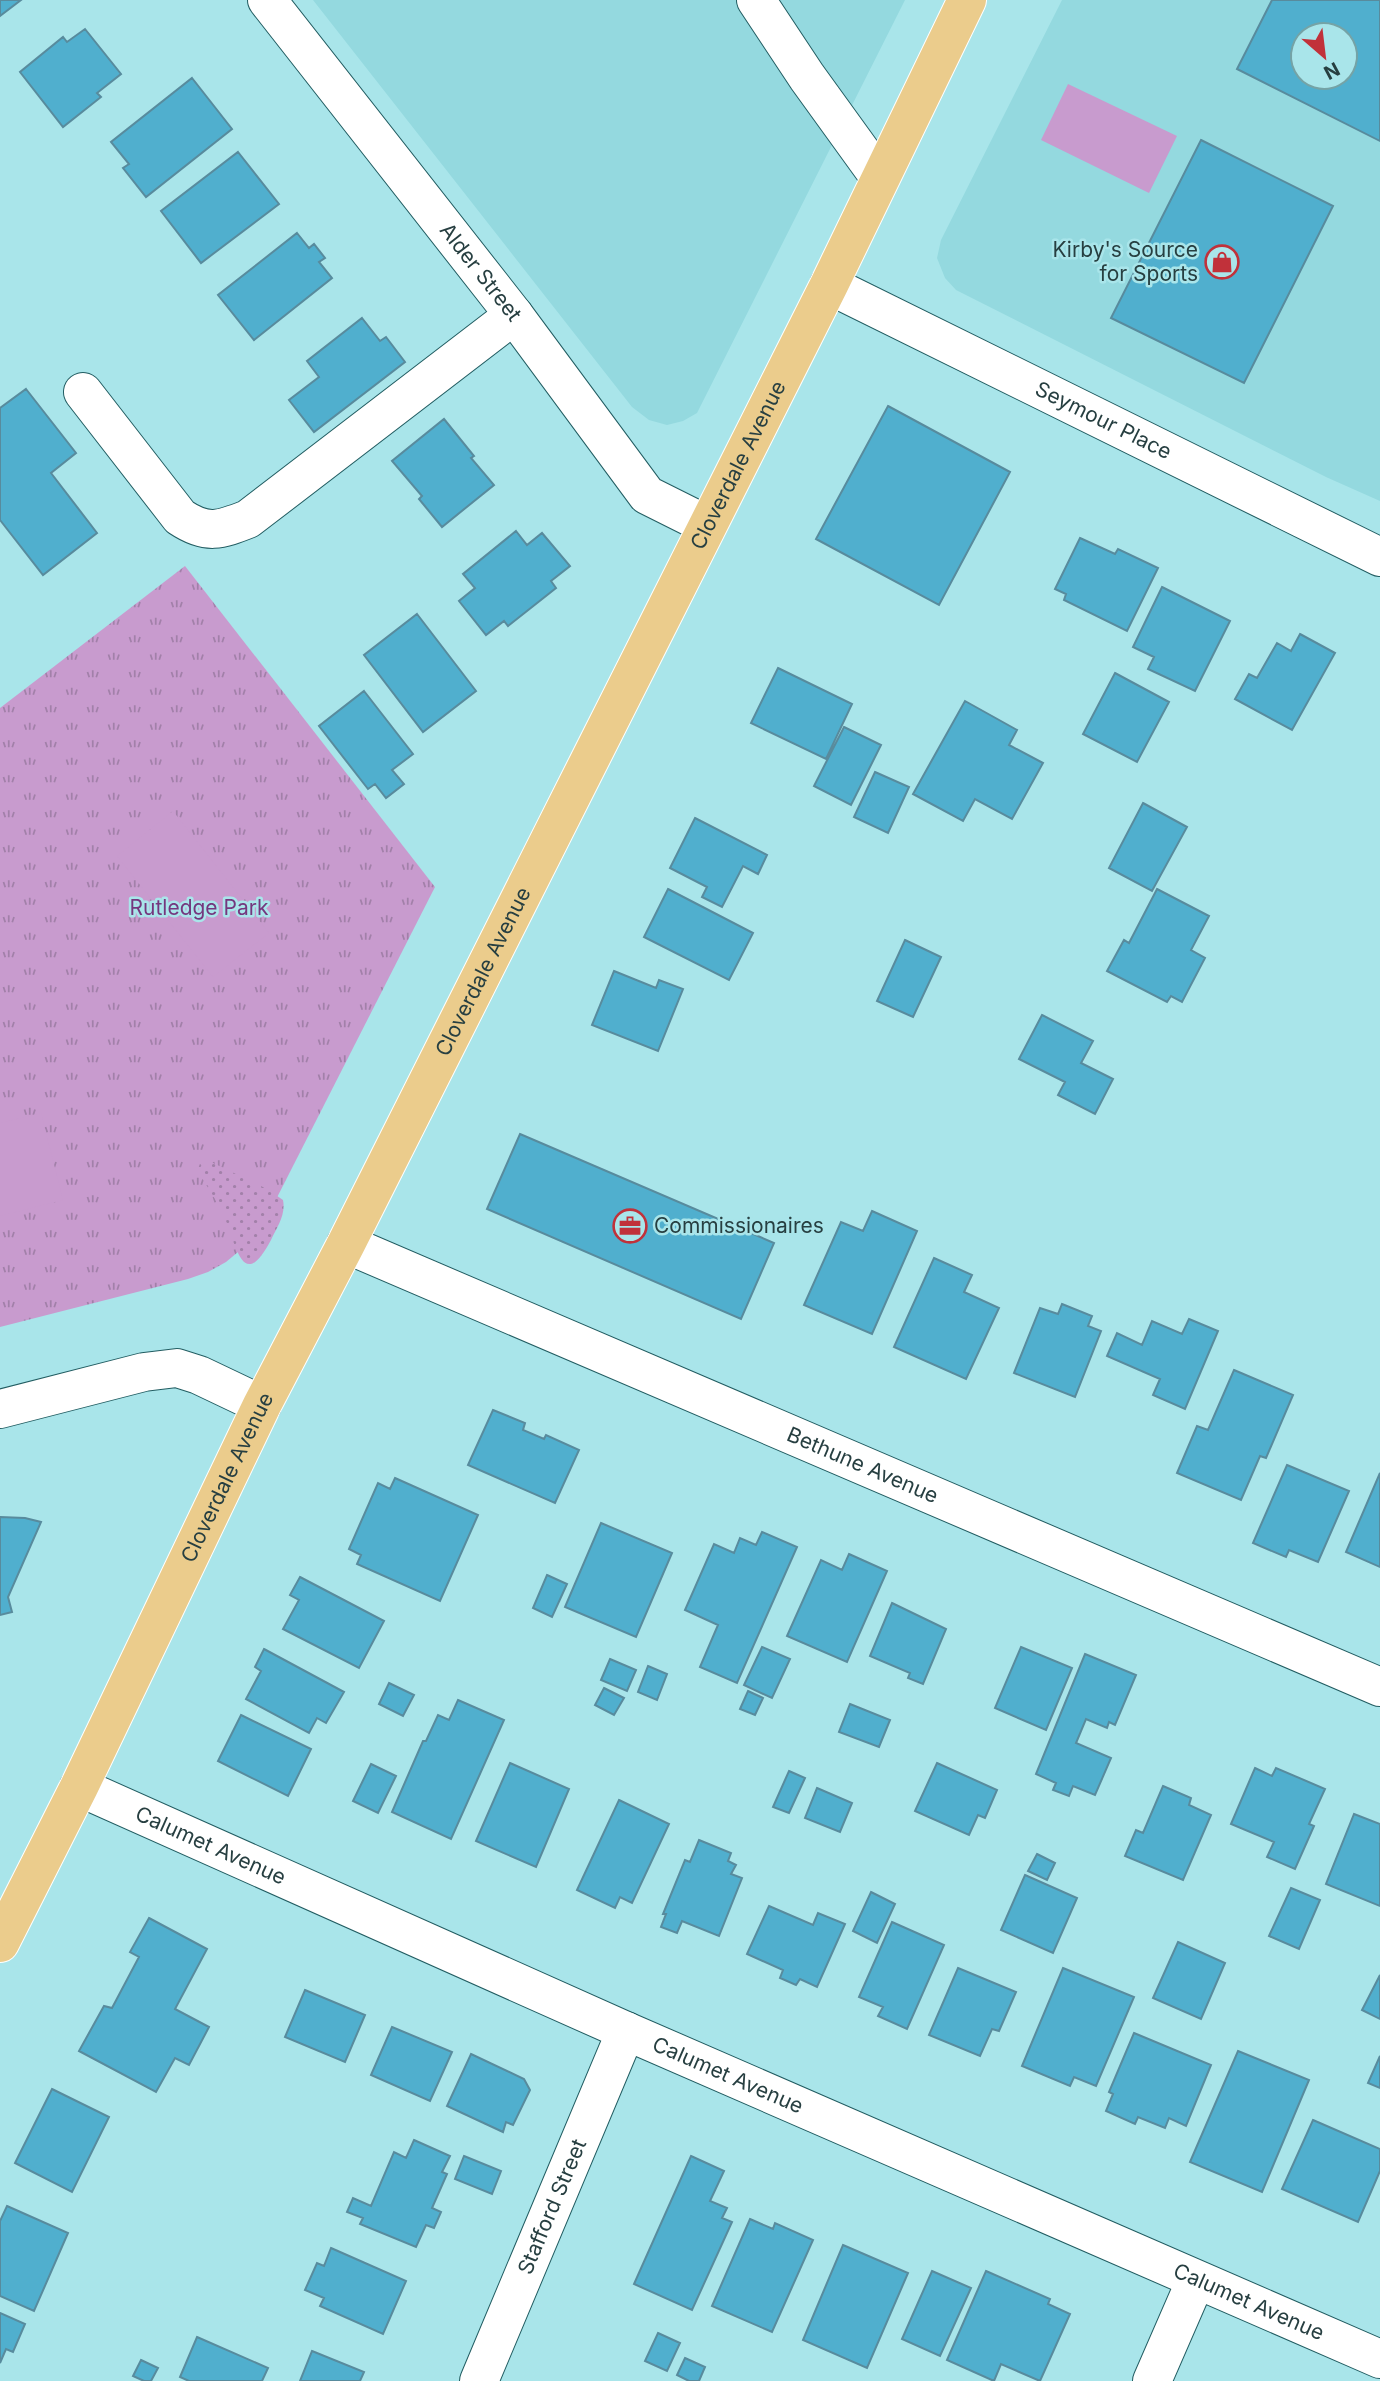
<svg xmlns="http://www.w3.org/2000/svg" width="1380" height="2381" viewBox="0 0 1380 2381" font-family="Inter,sans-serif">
<defs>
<pattern id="grass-tufts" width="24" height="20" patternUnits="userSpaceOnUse" patternTransform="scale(1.75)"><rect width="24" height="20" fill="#c89bce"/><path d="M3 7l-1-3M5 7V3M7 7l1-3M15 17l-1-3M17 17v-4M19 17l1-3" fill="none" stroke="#a280a9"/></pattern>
<pattern id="garden-dots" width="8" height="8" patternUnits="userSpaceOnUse" patternTransform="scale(1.75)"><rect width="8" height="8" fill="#c89bce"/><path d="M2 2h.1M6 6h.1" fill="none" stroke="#a280a9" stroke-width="1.8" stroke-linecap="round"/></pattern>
</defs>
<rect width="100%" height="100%" fill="#a9e5ea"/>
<path fill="#94d9df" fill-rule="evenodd" d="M313 0H905L697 413 683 421 667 425 649 420 632 407Z
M1062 0H1380V501L1326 477 956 290 945 278 937 258 941 240ZM1303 35H1345V77H1303Z"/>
<path fill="url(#grass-tufts)" d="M185 566 435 887 263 1225 250 1242 226 1262 208 1272 188 1279 0 1327V708Z"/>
<path fill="url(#garden-dots)" d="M207 1160 267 1189 283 1200C286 1215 277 1227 271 1240 242 1295 236 1242 224 1216 217 1199 205 1186 198 1169L201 1161Z"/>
<path fill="#c89bce" d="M1068 84 1177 136 1149 193 1041 140Z
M173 811 269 933 213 977 117 856Z
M41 1113 63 1200 0 1216V1123Z"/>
<path fill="#50afce" stroke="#588b9d" stroke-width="2" fill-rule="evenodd" d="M0 0H21L0 16Z
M1272 0H1380V141L1237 69ZM1303 35H1345V77H1303Z
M85 29 121 74 97 93 101 97 63 127 20 72 63 37 67 42Z
M192 78 232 129 146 197 123 168 129 164 111 142Z
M1201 140 1333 206 1244 383 1111 318Z
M238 152 279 204 201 263 161 211Z
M297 233 309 248 314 244 325 258 319 262 332 278 254 340 218 295Z
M362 318 380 341 386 337 405 362 314 432 289 400 319 377 307 361Z
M26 389 76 453 51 473 97 533 43 575 0 520V408Z
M888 406 1010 472 939 605 816 539Z
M444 419 474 456 471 458 494 485 442 527 419 499 422 496 392 461Z
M516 531 527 545 542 533 570 566 551 581 556 588 508 626 504 621 486 635 459 601 475 588 463 574Z
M1080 538 1115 554 1118 549 1158 568 1127 631 1064 600 1066 594 1055 589Z
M1162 587 1230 621 1195 691 1148 669 1154 657 1133 647Z
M417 614 476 691 423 732 364 655Z
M1300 634 1335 653 1292 730 1235 699 1249 674 1257 678 1277 643 1291 651Z
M778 668 852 704 826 759 751 723Z
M1115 673 1169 702 1137 762 1083 734Z
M364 691 413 754 392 770 404 784 386 798 375 784 368 789 319 726Z
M965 701 1017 730 1009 745 1043 763 1012 819 975 799 963 821 913 794Z
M844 727 881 745 851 805 814 786Z
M875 772 909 787 888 833 854 817Z
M1143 803 1187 827 1152 891 1109 868Z
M695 818 767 855 758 874 743 866 722 907 702 897 707 887 670 868Z
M668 889 753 933 729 980 644 937Z
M1157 889 1209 916 1191 950 1205 958 1182 1002 1171 996 1167 1002 1107 971 1124 940 1129 943Z
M905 940 941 957 913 1017 877 1001Z
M614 971 656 988 659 980 683 989 658 1051 592 1025Z
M1042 1015 1093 1041 1081 1063 1113 1079 1095 1114 1058 1095 1065 1082 1019 1059Z
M520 1134 774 1243 741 1319 487 1209Z
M872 1211 917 1231 872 1334 804 1305 841 1222 863 1231Z
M934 1258 972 1275 964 1292 999 1308 966 1379 894 1347Z
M1062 1304 1092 1316 1088 1326 1101 1331 1075 1397 1014 1373 1040 1308 1058 1314Z
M1189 1319 1218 1331 1185 1409 1153 1395 1160 1379 1107 1356 1117 1333 1142 1345 1152 1321 1182 1334Z
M1234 1370 1293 1395 1266 1458 1260 1456 1241 1500 1177 1473 1197 1426 1208 1430Z
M493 1410 525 1423 523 1430 544 1439 546 1435 579 1450 555 1503 468 1465Z
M1287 1465 1349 1491 1318 1562 1289 1550 1286 1557 1253 1543Z
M1380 1473V1567L1346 1552Z
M395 1478 478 1515 440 1601 357 1564 361 1555 349 1549 378 1483 390 1489Z
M0 1517 25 1518 41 1522 8 1597 12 1612 0 1615Z
M601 1523 672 1553 636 1637 565 1607Z
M762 1532 797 1547 737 1683 700 1667 718 1625 685 1610 714 1544 734 1553 740 1538 756 1545Z
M849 1554 887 1571 847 1662 787 1636 821 1560 842 1570Z
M547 1575 567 1584 552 1617 533 1608Z
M300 1577 384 1621 359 1668 283 1629 299 1600 290 1595Z
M892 1603 946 1629 923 1684 908 1678 910 1673 870 1656Z
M762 1647 790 1659 772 1698 744 1685Z
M1021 1647 1072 1668 1046 1730 995 1708Z
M264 1649 344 1692 326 1723 317 1718 309 1733 246 1699 261 1671 255 1667Z
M1085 1654 1136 1675 1115 1725 1109 1722 1107 1728 1086 1719 1076 1743 1111 1758 1095 1795 1073 1786 1069 1796 1053 1790 1056 1783 1036 1774Z
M610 1659 636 1670 627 1691 601 1680Z
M648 1666 667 1674 657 1700 638 1692Z
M389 1683 414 1695 403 1716 379 1704Z
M604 1688 624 1698 614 1715 595 1705Z
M748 1691 763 1698 755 1715 740 1709Z
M458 1700 504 1720 451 1839 392 1812 423 1741H426L438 1715 449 1720Z
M850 1704 890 1720 879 1747 839 1732Z
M241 1715 311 1749 288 1796 218 1761Z
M510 1763 569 1789 536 1867 476 1841Z
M937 1763 997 1790 985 1818 978 1815 969 1835 915 1811Z
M371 1764 396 1776 378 1813 353 1801Z
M1255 1768 1272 1776 1276 1768 1325 1789 1309 1824 1314 1826 1295 1869 1267 1857 1274 1842 1231 1824Z
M789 1771 805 1778 789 1813 773 1807Z
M1163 1786 1191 1798 1189 1805 1211 1815 1183 1880 1125 1856 1136 1830 1143 1833Z
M817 1788 852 1803 840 1832 805 1818Z
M619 1800 669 1824 632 1903 620 1897 615 1908 577 1890Z
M1354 1814 1380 1824V1906L1326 1884Z
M699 1840 731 1853 728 1861 736 1865 731 1874 742 1878 719 1936 682 1921 677 1933 661 1927 666 1914H663L685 1860 690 1862Z
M1037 1854 1055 1863 1047 1880 1028 1871Z
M1025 1875 1077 1898 1053 1953 1001 1930Z
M1291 1888 1320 1900 1299 1949 1269 1936Z
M871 1892 895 1904 877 1943 853 1931Z
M769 1906 813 1925 818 1913 845 1924 817 1987 800 1979 796 1985 780 1978 783 1970 747 1954Z
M149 1918 207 1949 175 2009 209 2027 189 2065 175 2058 156 2092 79 2051 104 2006 112 2008 139 1957 130 1952Z
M892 1922 944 1945 907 2029 878 2016 883 2007 859 1997Z
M1178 1942 1225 1963 1201 2019 1153 1998Z
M958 1968 1016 1992 999 2031 992 2029 980 2056 929 2035Z
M1063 1968 1134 1997 1096 2086 1074 2077 1070 2086 1022 2066Z
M1380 1975V2019L1362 2010Z
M305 1990 365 2015 345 2062 285 2037Z
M392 2027 452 2052 430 2101 371 2075Z
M1134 2033 1211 2065 1186 2126 1169 2118 1165 2128 1138 2117 1135 2124 1106 2111 1113 2094 1109 2092Z
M1238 2051 1309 2080 1262 2192 1190 2162Z
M471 2054 524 2079 530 2090 513 2125 506 2122 503 2132 447 2106Z
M1380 2056V2088L1368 2083Z
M52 2089 109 2117 72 2192 15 2163Z
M1313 2120 1380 2149V2171L1358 2222 1282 2189Z
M414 2140 450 2156 442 2172 447 2174 432 2208 441 2212 434 2228 426 2225 416 2247 360 2224 363 2218 347 2212 353 2198 371 2206 394 2152 406 2158Z
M464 2156 501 2171 492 2194 455 2179Z
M691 2156 724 2171 710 2201 727 2208 722 2218 732 2222 692 2310 634 2284Z
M7 2206 68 2233 34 2311 0 2296V2221Z
M750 2219 773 2229 775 2223 813 2240 772 2332 712 2306Z
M843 2245 908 2273 867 2368 803 2340Z
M331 2248 406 2281 383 2334 320 2306 324 2298 305 2290 317 2263 324 2266Z
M932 2271 971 2288 940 2356 902 2339Z
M986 2271 1050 2299 1048 2304 1070 2314 1040 2381 1001 2364 994 2381 947 2360Z
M0 2313 25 2324 13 2352 6 2349 0 2363Z
M658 2333 680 2343 667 2371 645 2361Z
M197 2337 268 2368 262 2381H189L180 2377Z
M312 2351 364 2372 360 2381H300Z
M685 2358 705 2367 699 2381H689L677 2375Z
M141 2360 158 2368 151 2381H144L133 2376Z"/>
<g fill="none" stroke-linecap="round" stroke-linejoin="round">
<defs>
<g id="minor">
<path id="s1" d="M267 0 514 315 647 495 707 525"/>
<path d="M756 0 807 77 880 178"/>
<path id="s2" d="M829 285 1380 557"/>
<path d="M83 392 180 517C207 535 220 530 248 519L514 315"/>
<path id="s3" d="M346 1244 1380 1687"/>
<path d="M0 1409 144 1372 177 1368 199 1375 262 1405"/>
<path id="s4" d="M79 1787 626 2031 1380 2359"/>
<path id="s5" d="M479 2381 626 2031"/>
<path d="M1152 2381 1196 2280"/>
</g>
<g id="major">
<path id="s6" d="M0 1943 79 1787 262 1405 346 1244 829 285 967 0"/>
</g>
</defs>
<use href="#minor" stroke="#225d62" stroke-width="40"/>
<use href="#major" stroke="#fff" stroke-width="40"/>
<use href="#minor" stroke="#fff" stroke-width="38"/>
<use href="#major" stroke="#ebcc8c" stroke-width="38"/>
</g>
<defs>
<symbol id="shop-ring" viewBox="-11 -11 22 22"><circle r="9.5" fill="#a9e5ea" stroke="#c1313a" stroke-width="1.5"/><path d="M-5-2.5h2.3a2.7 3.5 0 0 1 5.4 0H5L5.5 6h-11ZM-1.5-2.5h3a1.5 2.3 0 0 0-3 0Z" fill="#c1313a"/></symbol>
<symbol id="office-ring" viewBox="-11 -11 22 22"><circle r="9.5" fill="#a9e5ea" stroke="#c1313a" stroke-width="1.5"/><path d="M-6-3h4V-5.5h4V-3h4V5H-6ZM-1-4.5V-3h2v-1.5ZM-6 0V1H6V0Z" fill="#c1313a"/></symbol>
</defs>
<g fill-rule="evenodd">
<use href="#shop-ring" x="1203" y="243" width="38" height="38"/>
<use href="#office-ring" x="611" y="1207" width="38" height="38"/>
</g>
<g text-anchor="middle" stroke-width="5" stroke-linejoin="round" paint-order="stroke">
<g font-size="21" fill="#273f41" stroke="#a9e5ea" text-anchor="end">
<text x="1198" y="257">Kirby's Source<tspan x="1198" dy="24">for Sports</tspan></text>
<text x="654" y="1233" text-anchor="start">Commissionaires</text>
</g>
<g font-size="21" fill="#273f41" stroke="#a9e5ea">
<text dy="7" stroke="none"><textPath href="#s1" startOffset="346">Alder Street</textPath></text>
<text dy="7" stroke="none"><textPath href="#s2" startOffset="306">Seymour Place</textPath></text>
<text dy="7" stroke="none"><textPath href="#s6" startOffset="1652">Cloverdale Avenue</textPath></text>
<text dy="7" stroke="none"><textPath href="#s6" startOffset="1085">Cloverdale Avenue</textPath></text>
<text dy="7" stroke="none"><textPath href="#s3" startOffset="562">Bethune Avenue</textPath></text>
<text dy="7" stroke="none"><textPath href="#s6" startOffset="518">Cloverdale Avenue</textPath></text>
<text dy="7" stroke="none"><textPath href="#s4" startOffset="144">Calumet Avenue</textPath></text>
<text dy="7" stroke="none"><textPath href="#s4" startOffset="710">Calumet Avenue</textPath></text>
<text dy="7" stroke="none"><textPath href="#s5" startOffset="189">Stafford Street</textPath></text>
<text dy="7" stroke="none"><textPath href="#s4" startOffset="1278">Calumet Avenue</textPath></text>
</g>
<g font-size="21" fill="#75377e" stroke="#a9e5ea">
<text x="199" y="915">Rutledge Park</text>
</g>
</g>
<g transform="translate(1324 56) rotate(152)"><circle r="33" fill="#a9e5ea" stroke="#75a3a6" stroke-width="2"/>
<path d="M0-5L12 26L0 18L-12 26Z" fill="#c1313a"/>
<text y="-10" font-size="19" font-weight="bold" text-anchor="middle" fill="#273f41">N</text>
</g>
</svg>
